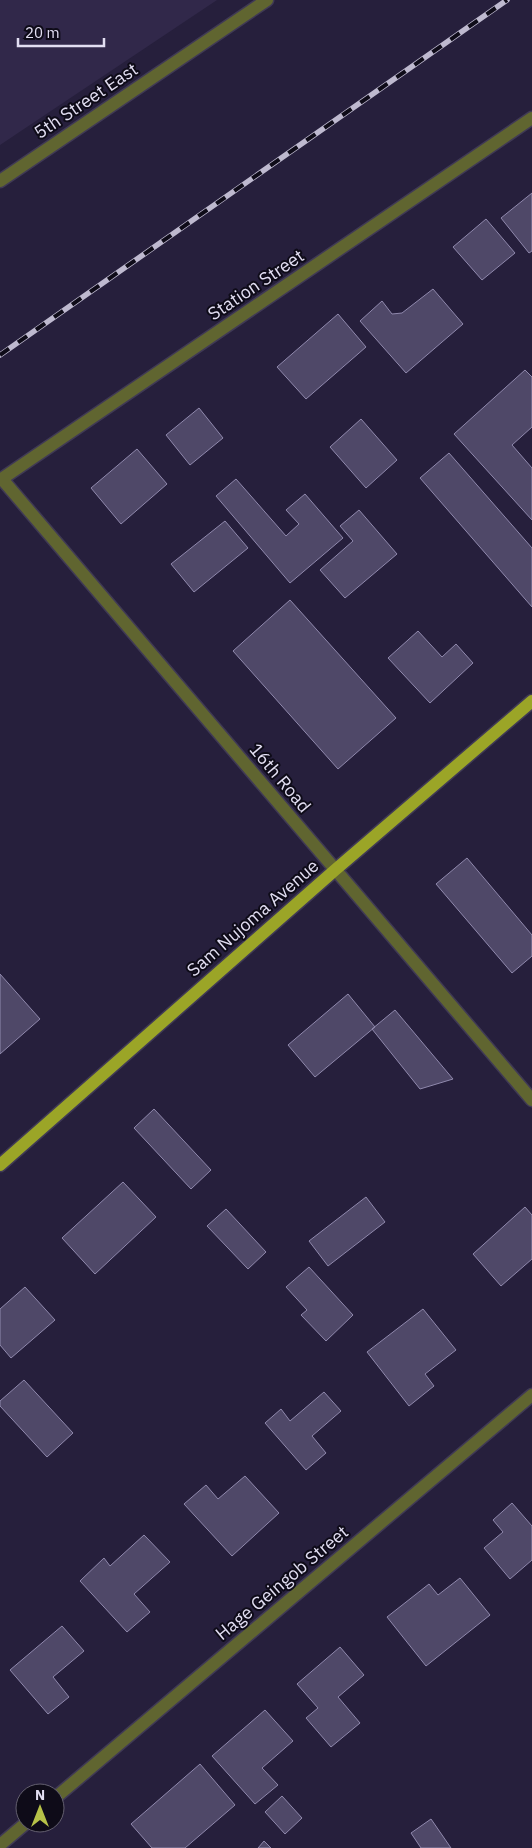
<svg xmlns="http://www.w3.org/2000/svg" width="532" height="1848" viewBox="0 0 532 1848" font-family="'IBM Plex Sans',sans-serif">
<rect width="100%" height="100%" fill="#261f3c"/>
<path fill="#31284a" d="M0 0H217L0 145Z"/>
<path fill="#4f4868" stroke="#9089ad" d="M532 193V251L529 253 501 218Z
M486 219 515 253 482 280 453 247Z
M433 289 463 324 406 373 360 321 382 301 392 314 402 313Z
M338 314 366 347 306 399 277 367Z
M525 370 532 377V427L512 445 532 468V520L454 434Z
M199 408 223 438 190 465 166 435Z
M361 419 397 460 366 488 330 447Z
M137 449 167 484 121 524 91 488Z
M449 453 532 548V607L420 478Z
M236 479 286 536 299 524 286 510 305 494 343 538 290 583 216 496Z
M359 510 397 554 345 598 320 570 353 541 340 526Z
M225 521 248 548 194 592 171 564Z
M290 600 396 718 338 769 233 651Z
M418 631 442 657 456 644 473 663 430 703 388 658Z
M467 858 532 935V956L512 973 436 884Z
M0 974 40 1019 0 1054Z
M348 994 375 1027 315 1077 288 1045Z
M395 1010 453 1079 420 1089 372 1029Z
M154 1109 211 1170 191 1189 134 1128Z
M123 1182 156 1217 95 1274 62 1238Z
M366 1197 385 1222 328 1266 309 1241Z
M525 1207 532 1215V1259L501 1286 473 1254Z
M226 1209 266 1252 248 1269 207 1226Z
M309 1267 353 1315 326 1341 301 1315 307 1310 286 1287Z
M25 1287 55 1320 11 1358 0 1345V1309Z
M423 1309 456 1350 425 1374 434 1386 409 1406 367 1352Z
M24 1380 73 1433 47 1457 0 1406V1401Z
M324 1392 341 1411 312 1436 326 1453 306 1470 265 1423 281 1409 290 1421Z
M245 1476 279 1513 232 1556 184 1504 206 1485 218 1499Z
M512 1503 532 1526V1560L510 1579 484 1548 503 1532 493 1520Z
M144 1535 170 1562 134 1594 150 1612 127 1632 80 1581 104 1558 110 1566Z
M460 1578 490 1615 426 1666 387 1617 429 1584 438 1595Z
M62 1626 84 1651 53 1677 69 1697 48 1714 10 1670Z
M340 1647 364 1675 338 1697 360 1723 331 1747 306 1718 318 1708 297 1684Z
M265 1710 293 1741 262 1768 278 1785 255 1804 212 1756Z
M200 1764 235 1805 185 1848H152L131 1824Z
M282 1796 302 1818 285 1834 265 1812Z
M431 1819 451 1848H421L411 1833Z
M264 1841 271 1848H258Z"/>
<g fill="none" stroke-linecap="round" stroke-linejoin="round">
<defs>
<path id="minor" d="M0 181 267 0
M2 479 532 1100
M0 480 532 118
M55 1798 532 1395
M0 1845 26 1823"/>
<path id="major" d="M0 1165 335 870 532 701"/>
</defs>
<use href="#minor" stroke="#403a55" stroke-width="15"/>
<use href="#major" stroke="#403a55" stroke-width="15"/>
<use href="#minor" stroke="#606530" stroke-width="12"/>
<use href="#major" stroke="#9ba527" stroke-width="12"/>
<defs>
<path id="rail" d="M0 355 507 0"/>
</defs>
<use href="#rail" stroke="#beb9cf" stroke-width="5.5"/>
<use href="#rail" stroke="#0e0b18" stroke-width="4" stroke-dasharray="11" stroke-linecap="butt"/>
</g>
<g text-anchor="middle" stroke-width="4" stroke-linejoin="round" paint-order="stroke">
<g font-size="18" fill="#e2def2" stroke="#0e0b18">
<text transform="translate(86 101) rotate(-34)" y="6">5th Street East</text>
<text transform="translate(256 285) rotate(-34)" y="6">Station Street</text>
<text transform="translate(280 778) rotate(50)" y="6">16th Road</text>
<text transform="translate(253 918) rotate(-41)" y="6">Sam Nujoma Avenue</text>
<text transform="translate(282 1583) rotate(-40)" y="6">Hage Geingob Street</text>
</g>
</g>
<g transform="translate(40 1808)"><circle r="24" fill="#0e0b18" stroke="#635f6f"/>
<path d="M0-4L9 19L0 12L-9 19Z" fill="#b6c148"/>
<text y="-8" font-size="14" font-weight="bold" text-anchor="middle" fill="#e2def2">N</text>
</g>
<path d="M18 38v8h86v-8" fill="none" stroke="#e2def2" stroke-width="2.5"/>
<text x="25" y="38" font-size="15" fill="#e2def2" stroke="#0e0b18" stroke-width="4" paint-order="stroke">20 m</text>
</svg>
